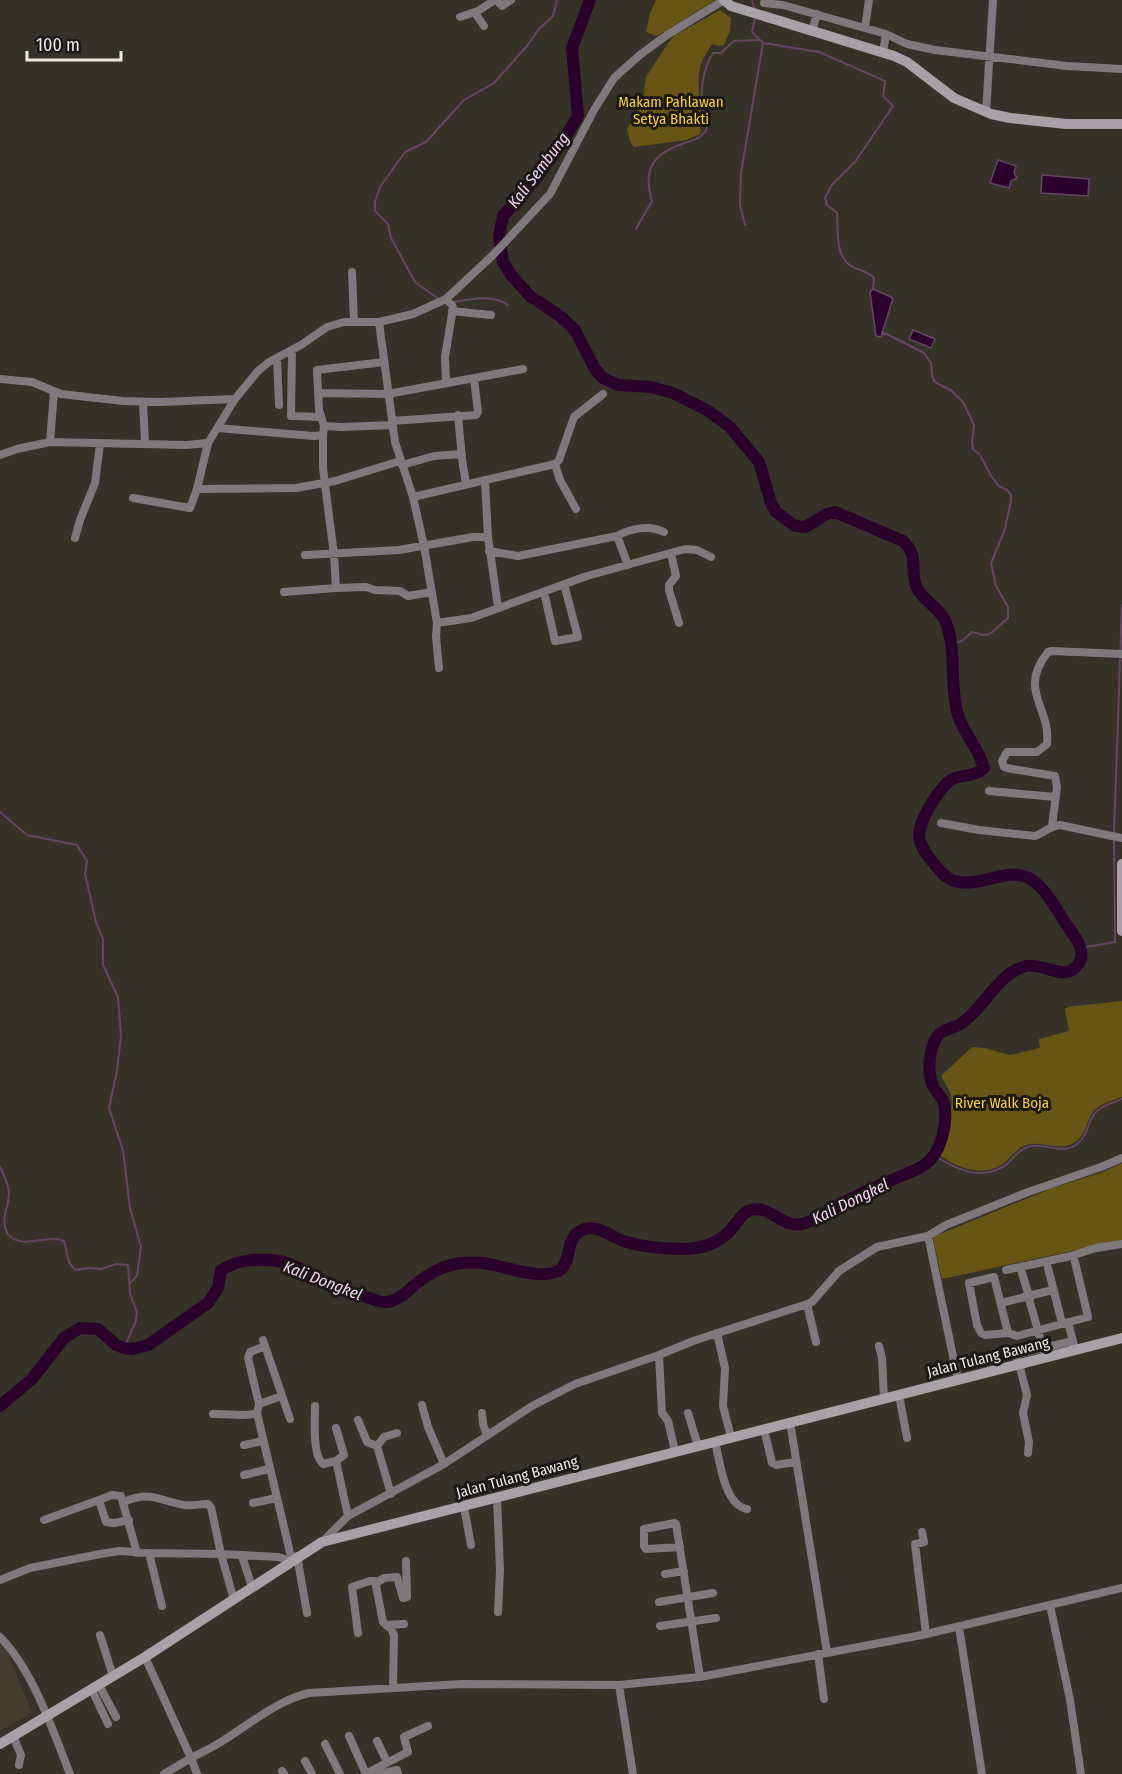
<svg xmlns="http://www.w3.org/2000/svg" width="1122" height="1774" viewBox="0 0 1122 1774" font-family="'Fira Sans Condensed',sans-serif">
<rect width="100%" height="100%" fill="#353227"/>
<path fill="#423d2d" d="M0 1643 5 1647 32 1712 10 1726 0 1730Z"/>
<path fill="#685516" d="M656 0H715L657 36 646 32 650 13Z
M720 10 731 18 730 31 724 45 718 46 712 44C709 49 705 55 702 61 693 84 705 111 700 134L686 140 634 147 630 142 627 129 643 101 646 77 668 43 674 36Z
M1122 1001V1097C1114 1100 1103 1102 1097 1108 1086 1117 1088 1133 1075 1142 1062 1152 1046 1142 1031 1144 1019 1145 1014 1155 1005 1162 984 1179 957 1168 938 1154 944 1140 956 1107 950 1093 948 1087 944 1082 941 1076L972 1047 984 1048 1010 1055 1040 1048 1039 1039 1069 1031 1065 1009 1067 1007Z
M1122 1163V1240L942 1279 933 1238 935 1236 1050 1189 1103 1172Z"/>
<path fill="#2b002d" stroke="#654664" stroke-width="1.5" d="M998 160 1016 166 1014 173 1017 178 1011 181 1009 188 990 183Z
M1042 175 1089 179 1088 196 1041 193Z
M873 289 893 298 881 337 876 336 870 292Z
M913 330 935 339 931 348 909 339Z"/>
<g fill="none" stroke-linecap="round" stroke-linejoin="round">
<path stroke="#654664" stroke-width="2" d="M752 0 755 10
M755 18 752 32 763 43 819 52 885 81 883 96 893 106 855 162 831 186 825 198 827 205 837 213C838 230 835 259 853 267 861 271 867 271 874 278L873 289
M745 225 740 205 741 173 763 43
M636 229 652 201C642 168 654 153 685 143 693 140 700 139 705 132 711 124 704 115 702 106 700 90 704 66 713 53H721L734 41 758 40
M439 299 415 282 391 238 388 224 375 211V202L380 187 405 152 426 142 464 100 494 83 527 46 539 29 553 16 557 0
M454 302C470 299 494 294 508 305
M883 331 882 334H887L924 353 931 363 932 376 935 382 952 391 963 402 974 425 972 442 973 449 980 455 991 476 999 486 1007 490 1011 495V501L1004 532 991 563 996 586 1008 607V618L990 634 983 635 972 632 962 641 951 645
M0 812 27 835 77 845 87 861 85 874 96 922 103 939V965L118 997 121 1035 117 1071 109 1108 123 1151 130 1208 141 1247 137 1276 130 1283
M1114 833 1122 605
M1080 948 1115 942 1114 839
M934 1155C956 1170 986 1183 1009 1162 1016 1155 1021 1148 1031 1146 1046 1144 1062 1154 1076 1145 1090 1135 1087 1116 1101 1108 1107 1104 1115 1102 1122 1099
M0 1167C4 1175 9 1185 9 1193 9 1208 0 1218 7 1233 22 1252 47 1233 64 1241L69 1262 75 1270 89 1268 101 1269 116 1264 128 1265 130 1293 137 1313 136 1321 124 1348"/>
<path stroke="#2b002d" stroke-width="12" d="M0 1406 32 1379 64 1338 80 1328 98 1329 116 1345 124 1348 133 1349 148 1345 208 1303 218 1288 221 1271C237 1258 264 1258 284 1262 301 1267 319 1280 336 1287 344 1291 354 1293 363 1296 370 1298 378 1302 384 1302 398 1303 410 1288 421 1280 432 1272 446 1265 460 1263 467 1263 475 1262 482 1263 503 1265 541 1282 560 1270 573 1261 563 1236 585 1229 599 1225 613 1238 626 1242 643 1247 665 1249 683 1249 704 1249 721 1243 734 1226 738 1221 741 1214 748 1211 769 1202 782 1229 802 1224 815 1221 829 1210 841 1204 862 1192 884 1183 906 1174 916 1170 924 1167 931 1159 942 1147 948 1120 944 1104 942 1096 936 1093 933 1086 927 1074 929 1048 937 1037 942 1028 954 1029 962 1023 984 1008 998 973 1026 966 1043 962 1067 984 1079 963 1087 950 1073 934 1066 924 1056 909 1043 882 1024 876 1003 870 981 886 959 882 950 881 942 874 936 866 929 858 919 846 919 835 920 819 935 796 946 784 957 772 974 779 984 768 979 749 964 734 958 715 949 685 957 650 946 623 941 608 924 602 917 588 909 570 920 557 903 541L835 512 827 514 805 527 795 526 776 512 771 503 759 462 730 427 707 410 673 393 651 387 618 385 603 378 595 369 575 330 560 316 530 296 512 276 503 262 499 236 503 216 538 176 563 141 578 116 572 48 590 0"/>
<path stroke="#7d797d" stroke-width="8" d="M496 0 502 6 511 0
M764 3 783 5 886 34 883 52
M475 13 484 26
M460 17 478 11 495 0
M865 28 869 0
M812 31 817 14
M886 34 907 44 935 50 1067 66 1122 69
M986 112 993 0
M352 272 354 321
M446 299 452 305 453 308 445 357 446 383
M452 311 491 315
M379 322 395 442 413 497 424 546 437 623 436 637 439 668
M292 351 291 416 320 417
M277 358 279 405
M0 379 32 382 61 394 123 401 160 402 235 399
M318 393 388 394 523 369
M143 402 145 444
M458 415 462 459 466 484
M392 421 476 415 478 412 474 379
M324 426 319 410 317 370 384 362
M218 428 314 436 323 435 324 426 342 427 392 425
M50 442 54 392
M0 455 17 449 50 442 186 445 208 443 235 399 258 371 269 362 301 345 327 327 344 322H379L413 314 446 299 493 255 550 194 594 110 614 78 641 54 667 35 724 0
M555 464 560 480 576 509
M402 465 434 456 462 454
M485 480 488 537
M197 489 296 488 335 481 400 461
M413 497 555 464 559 460 574 417 603 394
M133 498 190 508 197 489 208 443
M75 538 80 520 95 483 100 444
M489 551 518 556 617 536
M671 554 676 576 669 585V590L679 623
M305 555 399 550 473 537H488L498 607
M628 565 617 536C631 528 649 525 664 532
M336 588 366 587 375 590 400 591 408 596 432 592
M284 592 336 588 334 555 323 468V435
M544 592 555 641 578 637 564 584
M437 623 471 618 587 576 685 549 697 550 711 557
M989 791 1055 797
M941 823 979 830 1035 836C1045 833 1049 826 1060 825L1122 838
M1052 826 1057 787 1055 776 1007 768 1004 767 1002 761 1007 752H1037L1047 744C1051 706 1017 691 1048 652L1052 651 1122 654
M928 1236 958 1380
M1048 1268 1062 1323
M1006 1270 1071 1256 1096 1248 1122 1244
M1022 1273 1028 1293
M1032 1295 1053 1290
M1029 1299 1025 1297 1028 1293 1032 1295 1029 1299 1043 1348
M1001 1303 1025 1297
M807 1304 816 1342
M1068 1322 1073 1341
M717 1333 725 1368 723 1406 731 1437
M1008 1333 994 1277 969 1283 977 1325 981 1333 985 1335 1008 1333 1017 1336 1088 1317 1075 1262
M263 1340 290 1419
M879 1346 882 1358 884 1399
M659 1355 662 1413 668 1421 675 1451
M899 1395 907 1438
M282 1396 259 1404 257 1413 292 1561
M259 1404 248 1358 250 1352 265 1346
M422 1405 428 1427 444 1464
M315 1406C315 1420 312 1455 323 1464L336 1461 348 1516
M482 1413 483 1424 487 1435
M688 1413 698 1446
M213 1414C230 1413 240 1418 257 1413
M358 1420 367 1442 377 1446
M790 1422 827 1652
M336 1428 344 1455 336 1461
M764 1429 772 1463 776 1465 796 1462
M715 1442C720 1461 724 1505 747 1509
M244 1445 263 1441
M1028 1453 1029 1442 1023 1413 1027 1395 1017 1356 1018 1354 1073 1341 1075 1350
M244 1475 269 1469
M391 1494 377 1446 384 1437 397 1433
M497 1497 500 1570 498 1612
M99 1500 112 1495 121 1496 137 1553
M124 1502C150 1490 160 1501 184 1505 192 1506 200 1504 208 1504L211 1507 221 1554 278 1557 285 1559 288 1564
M253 1503 276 1498
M464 1507 471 1545
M44 1520 99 1500 106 1522 114 1523 129 1520
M922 1532 924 1542 915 1544 926 1634
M323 1541 348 1516 444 1464 532 1406 575 1384 659 1355 693 1341 807 1304 812 1302 839 1271 877 1247 928 1236 946 1225 1028 1192 1101 1167 1122 1158
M680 1547 646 1549 644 1546V1529L675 1523 676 1524 700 1677
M242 1556 252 1587
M297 1556 307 1613
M665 1574 684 1571
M0 1580 30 1568 100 1554 119 1551 149 1553
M376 1583 384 1578 397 1577 403 1598 407 1597 406 1561
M659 1602 713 1593
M1050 1605 1070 1700 1081 1774
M162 1606 149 1553 221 1554 234 1600
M386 1625 404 1624
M660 1626 716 1618
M959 1627 982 1774
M358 1633 352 1587 370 1581H375L383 1622 391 1629 394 1635 393 1687
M100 1635 113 1676
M0 1637C33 1670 53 1731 70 1774
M818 1654 824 1699
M145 1657 191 1758C202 1752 214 1747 224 1740 251 1723 278 1700 309 1693L462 1684 619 1685 700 1677 922 1635 1122 1588
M99 1685 116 1717
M619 1685 633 1774
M92 1690 108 1724
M13 1736 21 1755 19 1765
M349 1736 366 1774
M377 1741 387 1762
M325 1744 340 1774
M305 1761 312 1774
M282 1771 284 1774
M164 1774 191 1758 197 1774
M365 1774 408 1752 404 1737 428 1726
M379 1774 397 1770 398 1774"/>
<path stroke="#a8a1a8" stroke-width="10" d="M724 0 731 6 894 56 907 62 954 98 991 114 1010 118 1066 124H1122
M1122 864V931
M0 1744 145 1657 322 1542 1122 1338"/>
</g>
<g text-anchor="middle" stroke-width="6" stroke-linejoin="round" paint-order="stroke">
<g font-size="15" fill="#f9ce40" stroke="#1b1915">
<text x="671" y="107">Makam Pahlawan<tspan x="671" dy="17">Setya Bhakti</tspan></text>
<text x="1002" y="1108">River Walk Boja</text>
</g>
<g font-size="15" fill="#ebe9e3" stroke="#1b1915">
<text transform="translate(988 1357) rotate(-14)" y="5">Jalan Tulang Bawang</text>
<text transform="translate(517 1477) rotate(-15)" y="5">Jalan Tulang Bawang</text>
</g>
<g font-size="16" font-style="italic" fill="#f7d2f7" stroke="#1b1915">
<text transform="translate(538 170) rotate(-53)" y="6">Kali Sembung</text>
<text transform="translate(850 1201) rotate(-26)" y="6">Kali Dongkel</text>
<text transform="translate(323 1280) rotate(21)" y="6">Kali Dongkel</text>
</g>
</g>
<path d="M27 51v9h94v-9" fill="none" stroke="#ebe9e3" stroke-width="3"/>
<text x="36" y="51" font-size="18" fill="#ebe9e3" stroke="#1b1915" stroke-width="4.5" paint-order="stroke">100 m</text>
</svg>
